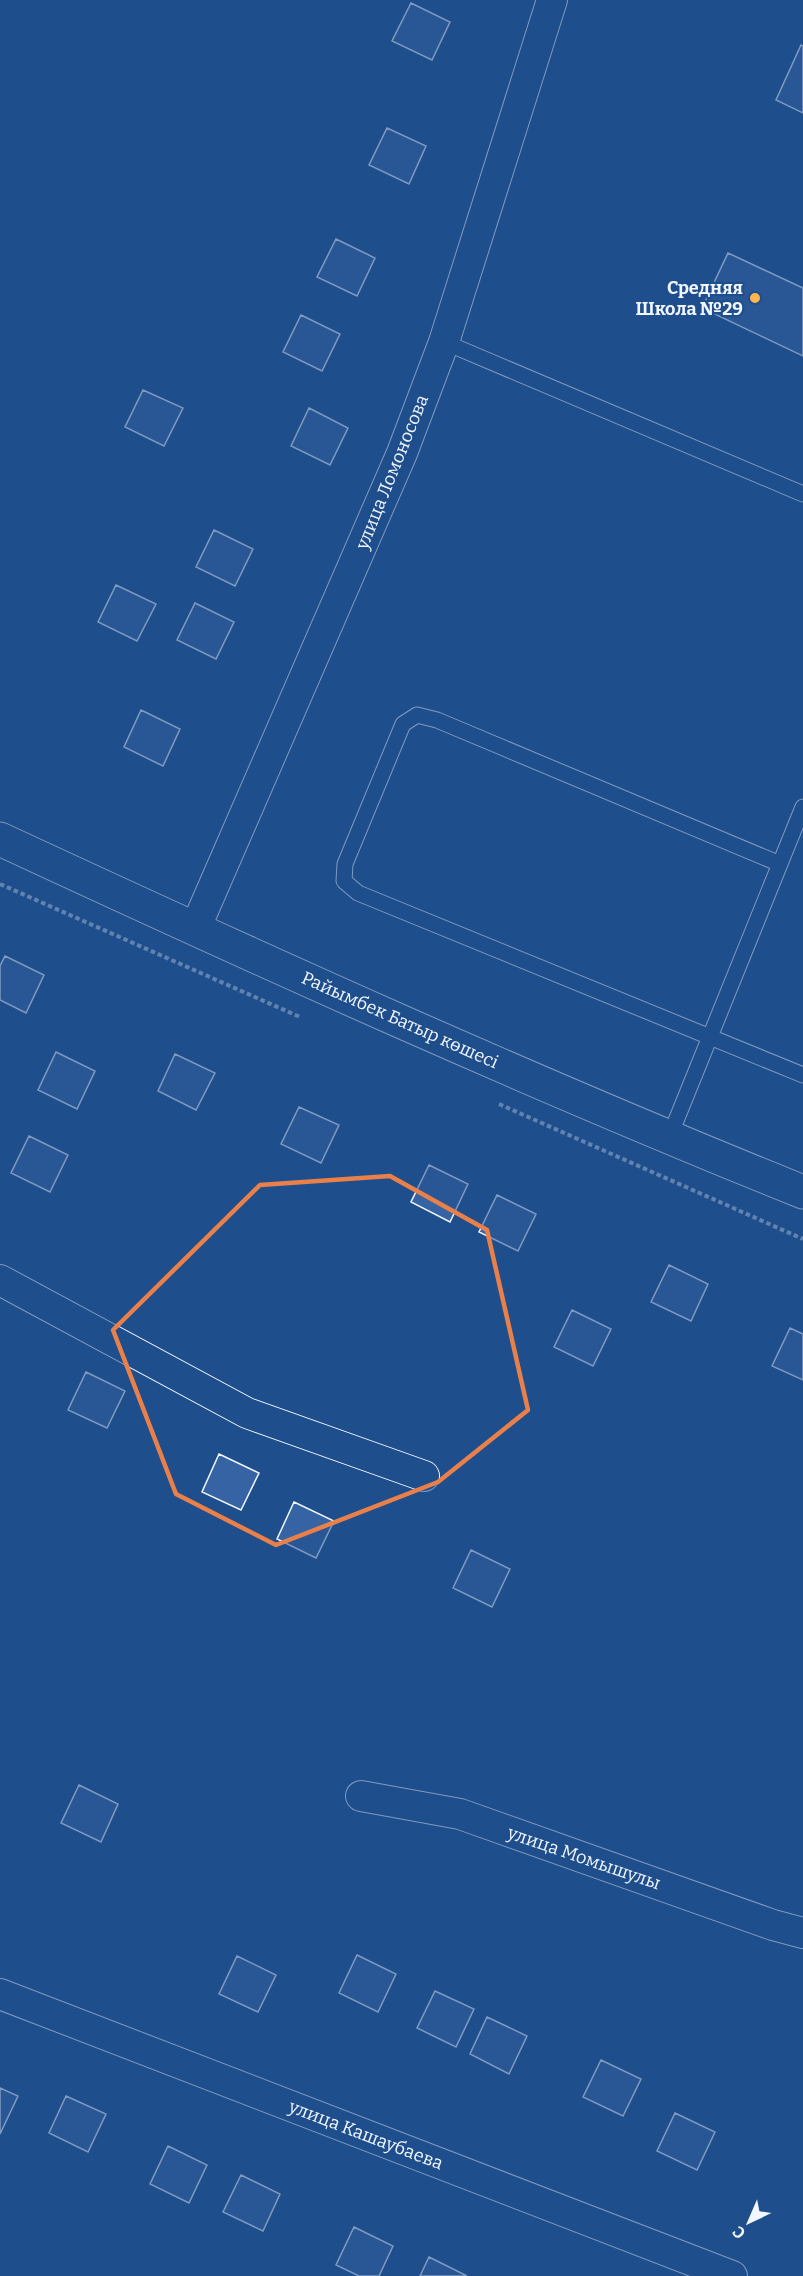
<svg xmlns="http://www.w3.org/2000/svg" width="803" height="2276" viewBox="0 0 803 2276" font-family="Bitter,serif">
<rect width="100%" height="100%" fill="#1f4e8c"/>
<path fill="#3563a3" stroke="#f2f6ff" stroke-width="1.5" d="M411 3 450 22 432 60 392 41Z
M801 45 803 46V113L776 100Z
M387 128 426 146 409 184 369 165Z
M336 239 375 258 357 296 317 277Z
M728 253 803 288V356L702 308Z
M301 315 340 334 322 371 283 352Z
M143 390 183 408 164 446 125 427Z
M309 408 348 428 330 465 291 446Z
M214 530 253 549 235 586 196 567Z
M116 585 156 604 137 641 98 622Z
M195 603 234 622 216 659 177 640Z
M141 710 180 729 163 766 124 747Z
M5 956 44 975 26 1013 0 1000V966Z
M56 1052 95 1071 77 1109 38 1090Z
M175 1054 215 1073 196 1110 158 1091Z
M299 1107 339 1125 321 1163 281 1144Z
M29 1136 68 1155 50 1192 11 1173Z
M429 1165 468 1184 450 1222 411 1202Z
M497 1195 536 1214 518 1251 479 1232Z
M669 1265 708 1284 691 1321 651 1302Z
M572 1310 611 1329 593 1366 554 1347Z
M790 1328 803 1334V1380L772 1366Z
M86 1372 125 1391 107 1428 68 1410Z
M219 1454 259 1473 241 1510 202 1492Z
M294 1502 334 1521 316 1558 277 1539Z
M471 1550 510 1569 492 1607 453 1588Z
M79 1785 118 1804 101 1842 61 1823Z
M357 1955 396 1974 378 2012 339 1993Z
M237 1956 276 1975 258 2012 219 1994Z
M435 1991 474 2009 456 2047 417 2028Z
M487 2017 527 2036 509 2074 470 2054Z
M601 2060 641 2079 623 2116 583 2097Z
M0 2088 18 2096 0 2134Z
M66 2096 106 2114 88 2152 49 2133Z
M675 2113 715 2132 697 2170 657 2151Z
M168 2146 207 2165 189 2203 150 2184Z
M241 2175 280 2194 263 2231 223 2212Z
M354 2227 393 2246 379 2276H359L336 2265Z
M429 2257 467 2276H420Z"/>
<g fill="none" stroke-linecap="round" stroke-linejoin="round">
<defs>
<path id="lane" d="M444 342 803 494
M780 864 437 720 417 715 403 724 345 864 344 881 358 893 803 1075
M669 1138 803 807"/>
<path id="street" d="M195 929 402 453 444 342 552 0
M0 1280 247 1413 424 1476
M361 1796 460 1814 773 1925 803 1933
M0 1994 732 2276"/>
<path id="primary" d="M0 839C265 962 532 1083 803 1192"/>
</defs>
<use href="#lane" stroke="#f2f6ff" stroke-width="17"/>
<use href="#street" stroke="#f2f6ff" stroke-width="32"/>
<use href="#primary" stroke="#f2f6ff" stroke-width="35"/>
<path stroke="#b3c4dc" stroke-width="4" stroke-dasharray="4.5 3" stroke-linecap="butt" d="M0 884 300 1017
M499 1104 803 1239"/>
<use href="#lane" stroke="#1f4e8c" stroke-width="15"/>
<use href="#street" stroke="#1f4e8c" stroke-width="30"/>
<use href="#primary" stroke="#1f4e8c" stroke-width="33"/>
</g>
<path d="M0 0H803V2276H0ZM390 1176 487 1230 528 1410 438 1482 276 1545 176 1494 113 1330 260 1185Z" fill="#1f4e8c" fill-opacity=".55" fill-rule="evenodd"/>
<path fill="none" stroke="#ea8049" stroke-width="4.5" stroke-linejoin="round" d="M390 1176 487 1230 528 1410 438 1482 276 1545 176 1494 113 1330 260 1185Z"/>
<circle fill="#ffb74d" stroke="#1f4e8c" stroke-width="2" cx="755" cy="298" r="6"/>
<g text-anchor="middle" stroke-width="4.5" stroke-linejoin="round" paint-order="stroke">
<g font-size="18" font-weight="bold" fill="#f2f6ff" stroke="#1f4e8c" text-anchor="end">
<text x="743" y="294">Средняя<tspan x="743" dy="21">Школа №29</tspan></text>
</g>
<g font-size="18" fill="#f2f6ff" stroke="#1f4e8c">
<text transform="translate(392 472) rotate(-68)" y="6">улица Ломоносова</text>
<text transform="translate(400 1020) rotate(24)" y="6">Райымбек Батыр көшесі</text>
<text transform="translate(584 1858) rotate(19)" y="6">улица Момышулы</text>
<text transform="translate(366 2135) rotate(21)" y="6">улица Кашаубаева</text>
</g>
</g>
<g transform="translate(749 2222) rotate(224)" stroke="#1f4e8c" stroke-width="4.5" paint-order="stroke">
<path d="M0-4.5L10 22L0 15L-10 22Z" fill="#f2f6ff"/>
<text y="-9" font-size="16" font-weight="bold" text-anchor="middle" fill="#f2f6ff">С</text>
</g>
</svg>
